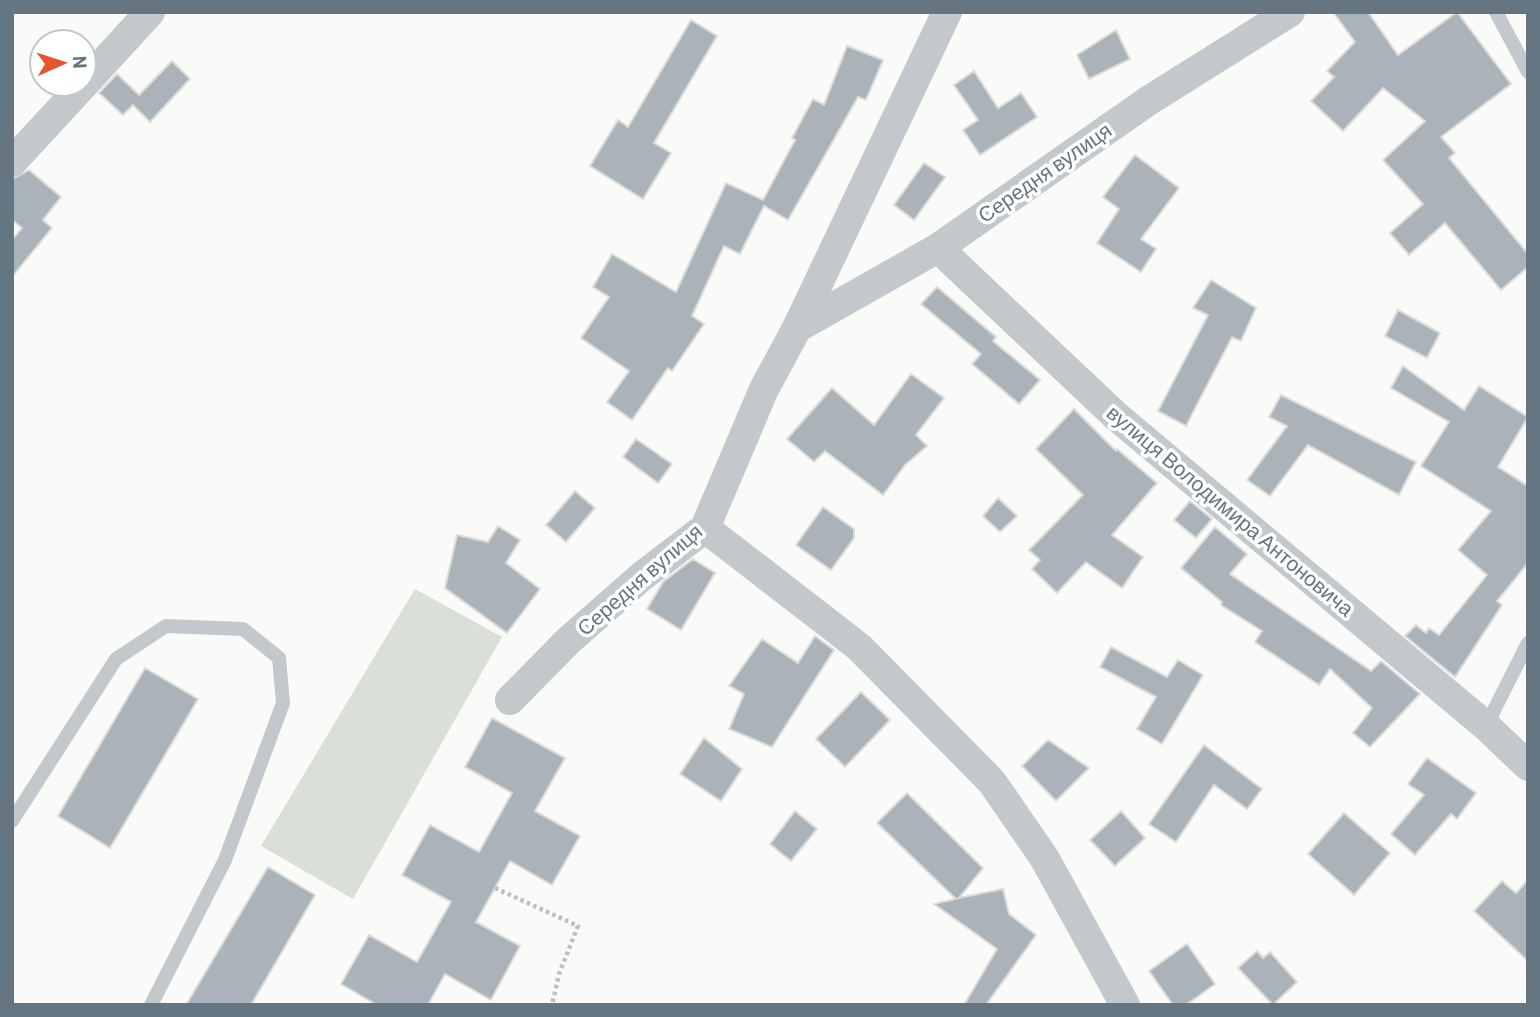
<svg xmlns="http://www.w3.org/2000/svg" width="1540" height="1017" viewBox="0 0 1540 1017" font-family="Barlow,sans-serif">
<rect width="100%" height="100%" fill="#fafaf8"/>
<path fill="#dadfd7" d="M415 589 502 637 353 899 261 846Z"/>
<path fill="#aab3b9" stroke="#dcdcda" stroke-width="2" d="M1333 12H1368L1398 55 1457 12 1511 84 1441 137 1455 153 1449 158 1528 254V267L1501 290 1445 223 1409 255 1390 233 1423 204 1383 160 1425 121 1383 88 1343 131 1311 101 1334 77 1327 71 1355 42Z
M691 20 717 36 654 143 671 153 643 199 590 166 618 120 628 127Z
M1116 30 1130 59 1089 79 1077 55Z
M847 46 883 60 866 100 858 97 788 220 764 206 740 254 724 246 692 316 704 324 672 371 668 368 632 420 607 402 629 371 581 338 609 297 593 287 612 254 676 292 726 183 763 200 795 140 792 138 813 99 824 105Z
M172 61 190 79 150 122 133 105 123 115 99 93 117 74 139 95Z
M974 71 998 108 1021 93 1037 117 980 155 963 130 978 120 954 85Z
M1135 155 1179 188 1141 239 1156 249 1141 272 1097 243 1119 209 1103 197Z
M924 163 945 177 914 220 894 205Z
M29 170 61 197 43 220 52 228 12 277V240L22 228 12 220V179Z
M1211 280 1256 308 1241 341 1232 337 1186 426 1158 411 1208 315 1193 308Z
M937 287 996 337 993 341 1040 380 1019 404 972 364 981 354 921 304Z
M1398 310 1440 333 1427 358 1385 336Z
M1403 366 1464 410 1479 386 1528 417 1498 467 1528 486V563L1497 601 1502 605 1455 677 1405 636 1416 625 1426 633 1429 628 1439 635 1487 575 1458 550 1491 511 1421 466 1449 422 1391 388Z
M911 374 944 398 916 435 927 446 905 465 883 495 825 451 814 462 787 439 832 388 874 425Z
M1281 395 1416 462 1399 495 1308 445 1270 496 1247 480 1287 426 1269 417Z
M1074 409 1116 451 1117 449 1157 483 1112 535 1143 557 1122 588 1086 562 1057 593 1032 569 1040 560 1029 550 1083 495 1036 449Z
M636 439 672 464 658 483 623 457Z
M575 491 595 508 566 542 546 525Z
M998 498 1017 516 1000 532 983 516Z
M1190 501 1212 519 1196 538 1174 520Z
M823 507 854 529V538L831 570 796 545Z
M498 526 520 540 506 563 540 589 507 633 445 588 457 535 488 542Z
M1215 527 1247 554 1230 574 1371 671 1381 661 1420 694 1370 747 1353 733 1372 708 1330 669 1319 685 1255 642 1262 631 1221 605 1222 602 1181 568Z
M693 559 715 573 681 630 647 609 663 582Z
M815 636 834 650 772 747 729 729 744 694 729 686 762 639 798 663Z
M1111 647 1167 677 1178 660 1203 675 1162 744 1137 729 1156 697 1100 667Z
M145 668 198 699 110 848 58 816Z
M861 692 890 720 845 767 816 739Z
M492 718 565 758 535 811 580 836 552 885 510 861 476 922 520 946 491 1000 445 974 428 1005H377L341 984 369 935 417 962 451 902 402 875 430 825 479 852 512 793 465 767Z
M704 738 742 769 721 801 680 774Z
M1048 740 1089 768 1056 801 1022 766Z
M1204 745 1262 789 1247 809 1214 785 1176 842 1149 824Z
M1427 758 1476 793 1457 819 1451 814 1415 855 1391 834 1424 795 1408 784Z
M907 793 983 868 959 898 1003 889 1009 914 1036 935 986 1005H964L997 949 934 904 956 899 877 823Z
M795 811 817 829 791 861 770 844Z
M1121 811 1145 838 1115 866 1090 840Z
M1344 813 1390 853 1354 895 1308 854Z
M268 867 315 895 251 1005H186Z
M1528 880V961L1474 911 1502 881 1516 893Z
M1187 944 1215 984 1186 1005H1173L1149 971Z
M1257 951 1263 958 1270 952 1297 982 1273 1005 1238 968Z"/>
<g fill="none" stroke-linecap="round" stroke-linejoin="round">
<path stroke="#bbbfc2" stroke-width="4.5" stroke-dasharray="3.5 3.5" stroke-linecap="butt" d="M495 888 578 926 559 974 552 1005"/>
<path stroke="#c3c8cc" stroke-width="14" d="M1496 12 1528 72
M1486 726 1528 643
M12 821 116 659 166 626 243 629 279 658 283 703 225 860 151 1005"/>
<path stroke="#c3c8cc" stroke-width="30" d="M84 84 150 12
M12 162 84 84
M938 248 1116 416 1486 726 1528 766
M797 328 938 248 1148 101 1290 12
M705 528 859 647 992 782 1045 859 1125 1005
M510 700 568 641 641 577 705 528 764 389 797 328 947 12"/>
</g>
<g text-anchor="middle" stroke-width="7" stroke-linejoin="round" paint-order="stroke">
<g font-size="21" fill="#657683" stroke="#fff">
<text transform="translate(1045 173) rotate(-35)" y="7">Середня вулиця</text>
<text transform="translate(1230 511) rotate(40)" y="7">вулиця Володимира Антоновича</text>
<text transform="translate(640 580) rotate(-41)" y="7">Середня вулиця</text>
</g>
</g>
<rect width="1540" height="1017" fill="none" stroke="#657683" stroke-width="28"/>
<g transform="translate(63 63) rotate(87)"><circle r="33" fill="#ffffff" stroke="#c1c8cd" stroke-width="2"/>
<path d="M0-5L12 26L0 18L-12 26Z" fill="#e4572e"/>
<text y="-10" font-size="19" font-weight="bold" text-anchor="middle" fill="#657683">N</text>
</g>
</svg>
